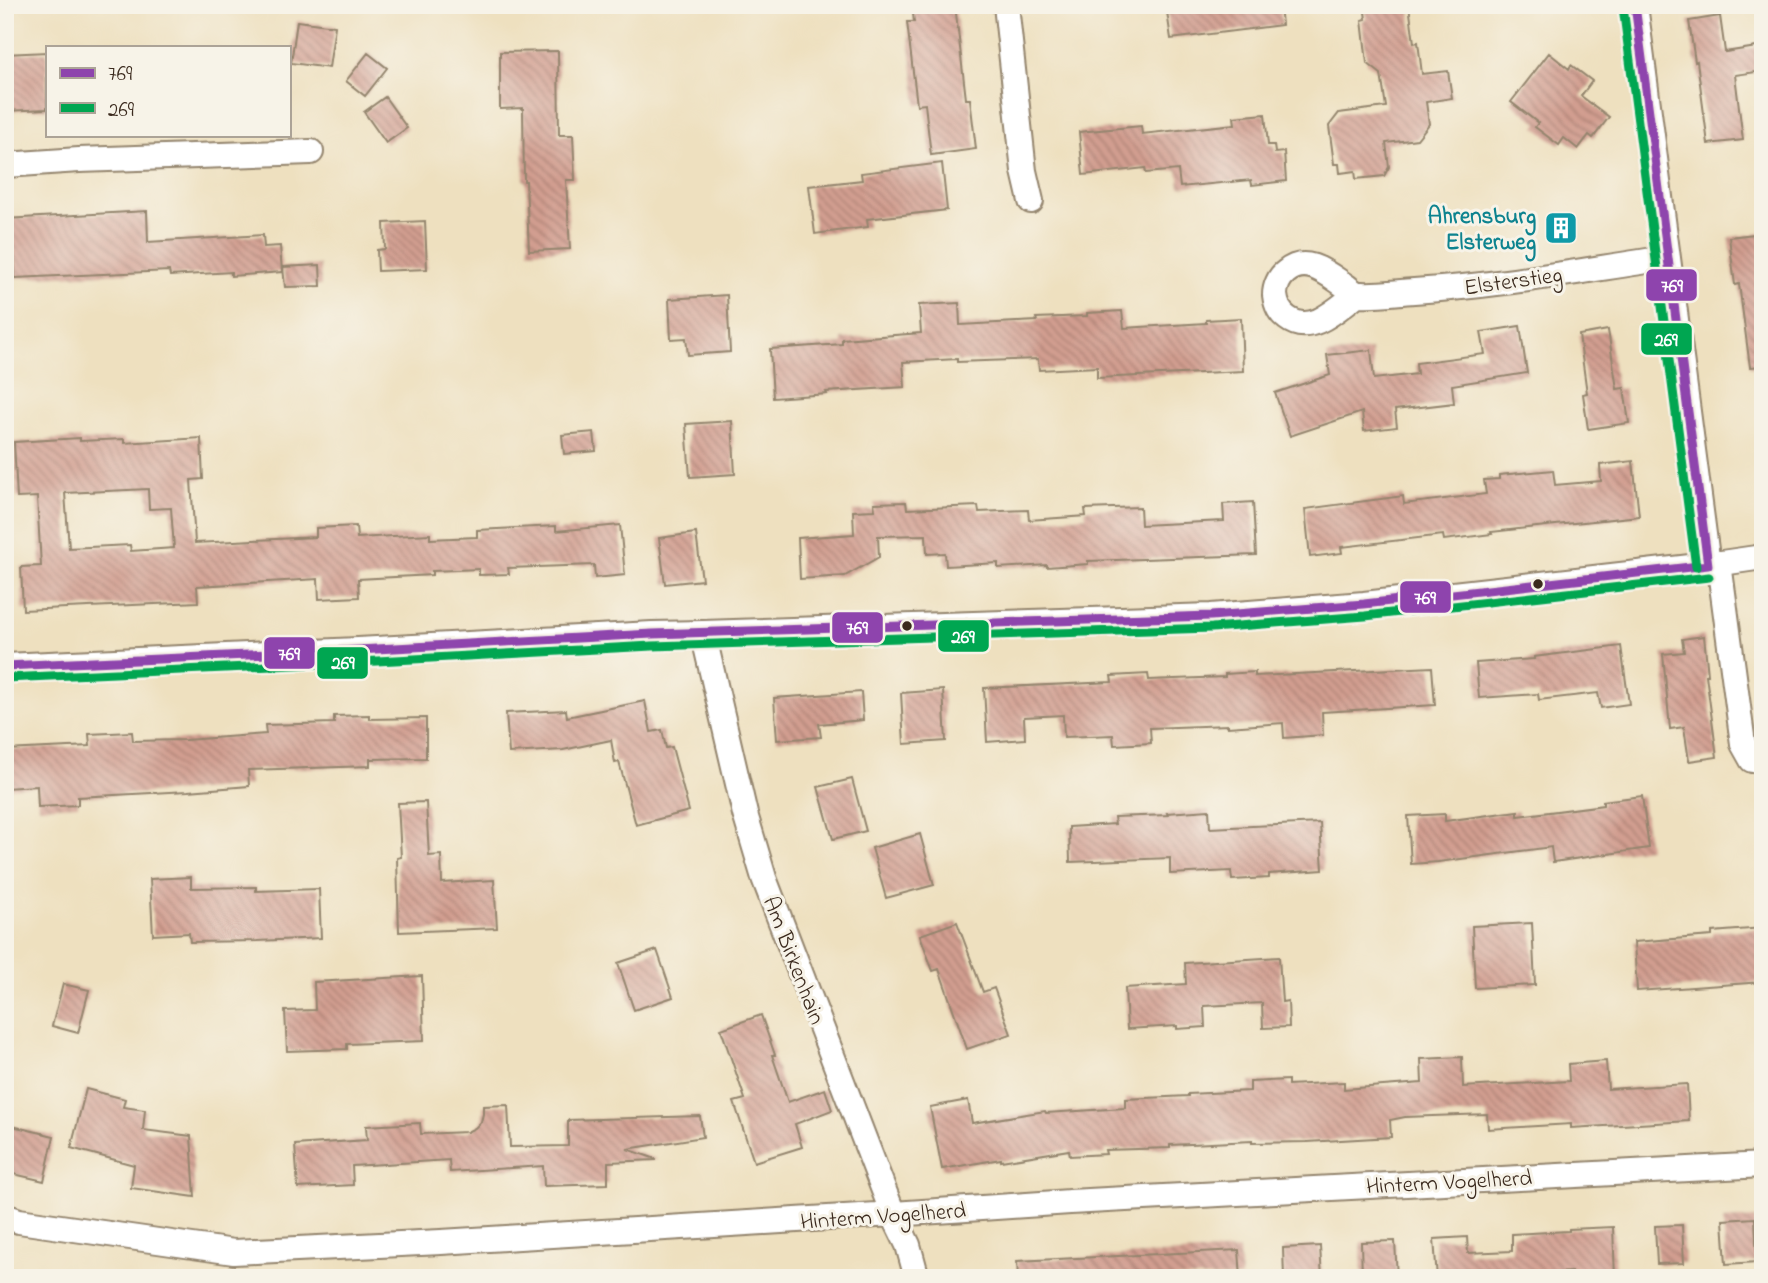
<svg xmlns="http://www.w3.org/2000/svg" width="1768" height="1283" viewBox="0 0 1768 1283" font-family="'Indie Flower',sans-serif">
<defs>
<pattern id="building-back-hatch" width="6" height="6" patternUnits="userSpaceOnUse" patternTransform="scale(1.75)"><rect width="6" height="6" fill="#d29e90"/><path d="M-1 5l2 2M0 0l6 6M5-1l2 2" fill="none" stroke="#ac8175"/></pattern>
</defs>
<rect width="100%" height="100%" fill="#f7f3e8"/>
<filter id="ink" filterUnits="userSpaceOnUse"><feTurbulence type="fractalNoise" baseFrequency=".0143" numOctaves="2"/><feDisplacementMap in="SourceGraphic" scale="14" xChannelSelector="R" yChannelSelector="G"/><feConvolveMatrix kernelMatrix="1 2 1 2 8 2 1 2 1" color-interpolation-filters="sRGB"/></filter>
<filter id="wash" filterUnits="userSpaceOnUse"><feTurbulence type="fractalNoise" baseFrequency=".00686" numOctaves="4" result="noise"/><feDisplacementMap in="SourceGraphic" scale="28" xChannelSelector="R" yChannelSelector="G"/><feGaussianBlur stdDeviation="1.57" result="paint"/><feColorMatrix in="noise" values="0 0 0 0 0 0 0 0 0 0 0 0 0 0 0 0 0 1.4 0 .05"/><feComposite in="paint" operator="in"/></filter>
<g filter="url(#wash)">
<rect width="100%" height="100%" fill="#eee0bf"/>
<g id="blocks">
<path fill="url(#building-back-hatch)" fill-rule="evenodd" d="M912 5H955L966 99H970L976 149 931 155 925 104 917 105 907 22H914Z
M1166 5H1280L1282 25 1171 39Z
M1364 5H1409L1414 43 1418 42 1422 74 1448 71 1452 98 1426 102 1429 124 1417 139 1386 143 1389 167 1384 176 1356 179 1355 171 1340 173 1339 164H1334L1329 126 1339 113 1386 107 1381 74 1367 63 1362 20 1366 19Z
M1720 16 1725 52 1763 46V71L1735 75 1743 140 1708 144 1697 61 1695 62 1689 21Z
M297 21 335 26 329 68 291 63Z
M558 51 559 135H573L575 180H566L570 249 529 251 526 181H524L523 108 500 109V52Z
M47 52V109L5 111V54Z
M368 53 387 68 365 96 346 81Z
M1549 53 1569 69 1571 65 1592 81 1581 96 1609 117 1593 138 1589 135 1578 149 1564 138 1559 145 1535 127 1538 123 1511 102Z
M385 97 407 128 386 143 364 112Z
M1265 114 1268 145H1274L1275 153 1284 152 1286 181 1252 185 1251 180 1180 187 1178 170 1146 173 1145 168 1083 175 1079 132 1141 126 1142 134 1235 124 1234 117Z
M942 163 947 210 867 219 868 227 815 234 809 186 862 180 861 173Z
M147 211 148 242 263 235 264 247 280 246 282 272 231 276V272L170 276 169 271 15 278 14 252H5V219Z
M425 221 427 269 378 271 377 250 385 249 384 223Z
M1763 233V366L1750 367 1739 284 1735 285 1729 237Z
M320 265 321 286 285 287 283 267Z
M727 295 730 352 688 355 686 338 671 339 669 299Z
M959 303 960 325 1037 321 1036 318 1087 316V313L1122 311 1124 328 1206 323V320L1241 318 1243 371 1097 378V367L1039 370 1038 359 957 362V359L903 362 905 387 826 392 827 394 773 398 770 349 842 344V339L921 333 919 305Z
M1520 326 1527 373 1452 385 1454 403 1395 410 1397 427 1364 431 1362 412 1290 436 1275 393 1330 375 1327 355 1371 350 1374 379 1417 374 1416 363 1485 354 1481 332Z
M1608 330 1617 389 1624 388 1629 423 1588 429 1583 394 1587 393 1579 335Z
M732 421 735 474 690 477 686 424Z
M594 432 596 451 564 454 562 435Z
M80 438V441L124 439V443L201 438 203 479 191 480 195 543 316 537V528L356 526 357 538 430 534V539L477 537V530L556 526V531L620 525 625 575 595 578 594 565 508 568 509 574 479 575V569L432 571V575L358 579 359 597 319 599 318 579 197 586 198 602 23 610 21 567 41 566 37 497 17 498 14 442ZM148 489 149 509 171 508 174 548 131 551 130 545 69 548 65 493Z
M1633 461 1639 516 1491 532 1492 534 1444 540 1443 535 1341 547 1342 553 1310 557 1305 509 1403 496 1404 504 1486 494 1484 480 1499 479V475L1553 470 1555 485 1601 481 1600 465Z
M906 502 907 509 978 506 979 512 1028 510 1029 520 1086 516 1085 509 1140 507 1141 525 1224 521 1223 504 1253 502 1256 555 1088 561V564L1047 567V565L998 568V563L946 566 945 553 927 554 926 535 878 536 879 557 845 576 800 579 798 538 854 534 853 511 875 510 874 503Z
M696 533 702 580 665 584 659 538Z
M1704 636 1708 675H1706L1717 757 1689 761 1684 727 1670 729 1663 654 1684 652 1682 639Z
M1621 646 1629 704 1601 708 1598 693 1539 700 1538 694 1479 698 1476 663 1534 659V657Z
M1432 667 1435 705 1322 712 1323 735 1284 738 1283 723 1228 727V725L1150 728 1151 743 1114 745 1113 735 1064 737 1063 715 1024 717 1025 739 987 742 984 688 1112 682 1111 676 1148 674 1149 680 1225 677V674L1255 672V676Z
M943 690 946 741 904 744 901 693Z
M861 692 863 720 819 724 821 737 777 740 774 698Z
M645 701 651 732 662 730 666 748 672 747 689 811 636 825 619 762 615 763 611 740 563 750 509 753 506 713 566 710 567 717Z
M369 715V719L426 718V758L370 759V766L248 770 249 786 188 791 78 797V805L38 807 37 786 5 788V750L90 746 89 734 132 732 133 741 185 740 266 734 265 725 334 723V716Z
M852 779 866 831 833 839 818 787Z
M1642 796 1649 848 1553 862 1551 847 1438 862 1411 864 1408 816 1445 814V821L1518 811V816L1603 805V801Z
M426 802 429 856 441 855 442 883 494 880 497 928 399 932 397 858 401 857 398 803Z
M1209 810 1210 828 1320 823 1323 870 1269 874V878L1232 880 1231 871 1170 874V858L1070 862 1069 827 1115 824 1114 817 1168 815 1167 813Z
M920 834 934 885 886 898 872 848Z
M191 877V888L256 887V891L319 889 321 938 257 941 190 942 189 933 153 935 150 879Z
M957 922 983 992 994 988 1011 1034 967 1049 939 969 933 971 920 935Z
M1532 923 1535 985 1475 988 1472 926Z
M1763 928V982L1637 991 1634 942 1712 936V932Z
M657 950 673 997 634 1010 618 963Z
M1279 957 1282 1002 1288 1001 1289 1027 1263 1028 1262 1003 1204 1006 1205 1027 1177 1029V1026L1127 1029 1125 988 1186 984 1185 963Z
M422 976 424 1041 347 1044V1049L287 1051 285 1011 315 1010 314 982Z
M63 984 89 990 78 1033 52 1026Z
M761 1015 775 1055H772L788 1102 825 1089 832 1110 795 1124 802 1147 754 1162 734 1102 745 1099 721 1029Z
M1462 1057 1463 1087 1569 1081 1568 1064 1606 1061 1608 1089 1687 1084 1689 1121 1571 1128V1124L1488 1129 1487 1114 1405 1117 1390 1120 1391 1137 1307 1142 1252 1143V1141L1170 1145V1148L1105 1150 1106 1154 1070 1156 1069 1150 1001 1161V1159L942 1169 930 1107 968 1100 972 1123 1045 1111 1046 1113 1125 1108V1099L1188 1096V1094L1250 1091V1082L1288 1080V1085L1344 1082V1089L1422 1083 1421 1059Z
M86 1089 125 1099 123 1107 145 1110 143 1130 191 1136 195 1197 131 1188 134 1165 71 1148Z
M508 1105 510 1147 568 1146V1120L700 1116 703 1137 627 1149 656 1159V1160L608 1162V1184L544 1186 543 1166 450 1172 449 1160 352 1166 353 1185 298 1188 295 1145 367 1140 366 1126 420 1123 421 1134 467 1132 475 1128 481 1122 483 1114V1106Z
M8 1125 54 1136 44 1181 5 1172V1137Z
M1755 1218 1757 1262 1726 1264 1723 1220Z
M1682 1225 1684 1263 1657 1264 1655 1226Z
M1613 1227 1615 1278H1571V1272L1470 1278H1437L1434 1239 1467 1237 1468 1253 1512 1251V1234L1569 1231V1229Z
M1395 1241 1397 1278H1362L1361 1242Z
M1320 1246 1322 1278H1284L1283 1248Z
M1239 1250 1241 1278H1018L1017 1261Z"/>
</g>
</g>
<g filter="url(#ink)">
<use href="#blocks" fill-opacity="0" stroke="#94856e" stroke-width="2"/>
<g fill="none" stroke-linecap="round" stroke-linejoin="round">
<defs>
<path id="minor" d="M1006 5 1024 171 1031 201
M1635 5 1708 565
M5 165 79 160 311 152
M1357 294C1339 307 1311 337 1287 318 1280 313 1276 304 1275 295 1275 287 1279 277 1286 272 1307 254 1329 275 1347 287 1352 291 1355 294 1361 294 1378 295 1396 292 1414 291 1499 286 1584 270 1668 258
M1719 563 1743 744 1752 760
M703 633 745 814 764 878 893 1214 908 1245 917 1278
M5 666 358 650 652 634 703 633 1211 616 1364 604 1708 565 1763 557
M5 1216 19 1221 234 1252 441 1242 893 1214 1070 1202 1763 1165"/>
</defs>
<use href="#minor" stroke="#94856e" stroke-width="28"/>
<use href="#minor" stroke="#fff" stroke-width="24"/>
<defs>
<path id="bus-1" d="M1635 5 1708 565
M5 666 358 650 652 634 1211 616 1364 604 1708 565"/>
<path id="bus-2" d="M1623 7 1696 567
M6 678 359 662 652 646 1212 628 1365 616 1709 577"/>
</defs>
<use href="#bus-1" stroke="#f7f3e8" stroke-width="14"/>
<use href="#bus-2" stroke="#f7f3e8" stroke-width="14"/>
<use href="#bus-1" stroke="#8e44ad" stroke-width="9"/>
<use href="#bus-2" stroke="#00a651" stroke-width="9"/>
</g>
</g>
<defs>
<symbol id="building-square" viewBox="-11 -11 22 22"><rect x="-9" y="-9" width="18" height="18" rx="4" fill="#0f9aa8" stroke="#f7f3e8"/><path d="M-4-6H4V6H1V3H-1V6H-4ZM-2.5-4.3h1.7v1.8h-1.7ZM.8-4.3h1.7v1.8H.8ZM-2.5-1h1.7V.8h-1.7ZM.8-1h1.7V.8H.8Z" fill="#fff"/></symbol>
</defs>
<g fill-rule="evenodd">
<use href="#building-square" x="1542" y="209" width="38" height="38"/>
</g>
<g fill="#3b2a1e" stroke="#f7f3e8" stroke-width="2.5">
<circle cx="1538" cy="584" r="6"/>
<circle cx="907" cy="626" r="6"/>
</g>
<g text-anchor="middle" stroke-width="6" stroke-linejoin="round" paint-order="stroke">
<g font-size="23" font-weight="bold" fill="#0d838f" stroke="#f7f3e8" text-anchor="end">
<text x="1536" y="223">Ahrensburg<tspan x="1536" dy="26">Elsterweg</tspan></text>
</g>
<g font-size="23" fill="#3b2a1e" stroke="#f7f3e8">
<text transform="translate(1513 280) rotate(-8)" y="8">Elsterstieg</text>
<text transform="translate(795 960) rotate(69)" y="8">Am Birkenhain</text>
<text transform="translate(1449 1181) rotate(-3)" y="8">Hinterm Vogelherd</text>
<text transform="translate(883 1215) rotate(-4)" y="8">Hinterm Vogelherd</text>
</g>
</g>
<g stroke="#f7f3e8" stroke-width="2.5">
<rect x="1645" y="268" width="53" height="34" rx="7" fill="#8e44ad"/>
<rect x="1640" y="322" width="53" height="34" rx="7" fill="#00a651"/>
<rect x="1399" y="580" width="53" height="34" rx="7" fill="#8e44ad"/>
<rect x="831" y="611" width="53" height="33" rx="7" fill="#8e44ad"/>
<rect x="937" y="619" width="53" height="34" rx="7" fill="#00a651"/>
<rect x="263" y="636" width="53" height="34" rx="7" fill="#8e44ad"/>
<rect x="316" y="646" width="53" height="34" rx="7" fill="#00a651"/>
</g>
<g font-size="19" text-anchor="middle" font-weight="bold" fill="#fff">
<text x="1672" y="292">769</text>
<text x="1666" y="346">269</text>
<text x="1425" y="604">769</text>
<text x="857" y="634">769</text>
<text x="963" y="643">269</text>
<text x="289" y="660">769</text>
<text x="343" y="669">269</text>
</g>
<rect width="1768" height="1283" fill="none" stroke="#f7f3e8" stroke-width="28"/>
<rect x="46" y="46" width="245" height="91" fill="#f7f3e8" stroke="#aca397" stroke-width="2"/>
<rect x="60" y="68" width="35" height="10" fill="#8e44ad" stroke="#aca397" stroke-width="2"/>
<text x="108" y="80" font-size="21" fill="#3b2a1e">769</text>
<rect x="60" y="103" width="35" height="10" fill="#00a651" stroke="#aca397" stroke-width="2"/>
<text x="108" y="116" font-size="21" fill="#3b2a1e">269</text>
</svg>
